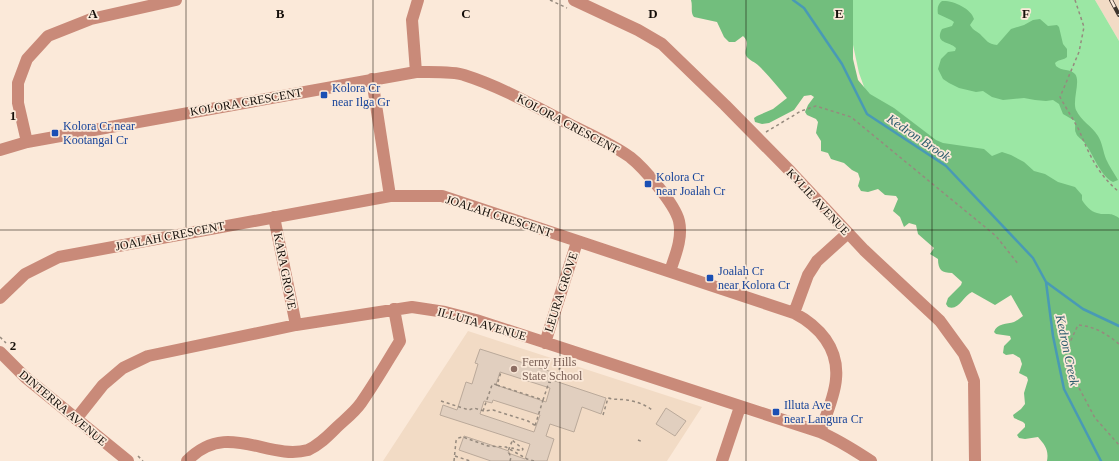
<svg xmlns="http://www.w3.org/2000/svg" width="1119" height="461" viewBox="0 0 1119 461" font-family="'Times New Roman',serif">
<rect width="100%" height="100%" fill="#fbe9d9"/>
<path fill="#f2dbc5" d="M1095 0H1119V41Z
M468 331 702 407 667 461H383Z"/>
<path fill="#9be7a4" d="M845 0H1095L1119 41V461L929 146 867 95 859 73 846 12Z"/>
<path fill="#72be7d" d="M691 0H853V59L858 80 870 94 894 108 936 140 943 143 984 149 992 156 1002 152 1011 155 1024 162 1034 171 1045 174 1058 182 1075 187 1082 195V200C1085 205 1091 212 1097 213 1107 216 1109 211 1119 218V461H1047C1049 450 1045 445 1038 437L1025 439 1019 438 1017 435 1025 427V424L1023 422 1014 418 1013 415 1021 409 1025 404 1024 393 1028 380 1027 377 1019 373 1022 364 1020 358 1013 354 1006 355 1003 353 1004 346 1011 339 1010 336 996 334 994 332C997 323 1007 324 1014 322 1018 320 1020 318 1023 316L1011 295 995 305 972 292C963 296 959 311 948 307L946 304 948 298 961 285 962 282 952 273C942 273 938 270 938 259L930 254 934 248 918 234 916 225 909 223 904 227 900 217 893 211 898 199 896 196 885 195 878 189 868 192 861 191 858 186 860 179 858 173 852 170 844 163 831 159 828 153 821 151V141L816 133 818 122 816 119 807 115 805 112 808 105 814 97 811 95 804 96 794 110 769 123 762 124 755 122 754 118 757 116 773 109 787 98C778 87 769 76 759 66 756 63 748 59 747 57 742 50 752 44 743 36L735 42H729L724 37 717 22 694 17C690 12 693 6 691 0Z
M942 1C952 0 971 8 974 19L970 25C974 31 975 30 980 34 986 40 988 44 997 45L1011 29 1024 25 1033 20 1040 19 1048 26 1057 25 1059 27 1063 44 1067 49V57C1064 60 1059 59 1055 63L1056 66C1061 71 1071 69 1075 74 1081 81 1072 100 1076 110 1081 121 1092 126 1098 136 1102 142 1103 151 1106 159 1109 166 1114 173 1118 180L1113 182C1100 176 1093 153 1084 142 1082 139 1077 137 1076 133 1074 130 1076 125 1075 121L1063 114 1059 104 1053 100 1046 101 1035 100 1024 98 1003 100 992 97 983 91 976 92 959 88 949 83 943 79 938 69 941 59 948 52 955 51 956 48C950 41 934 44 942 29L952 26 954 22 951 20 938 14C937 8 938 4 942 1Z"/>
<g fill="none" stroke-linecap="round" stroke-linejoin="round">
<path stroke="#499ab5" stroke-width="2.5" d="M793 0 804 8 842 64 867 114 946 166 1033 258 1046 282 1053 336 1064 389 1101 461
M1046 282 1083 309 1119 326"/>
</g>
<path fill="#e1cfbf" stroke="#baa99a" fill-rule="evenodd" d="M480 349 552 372 549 379 606 398 601 414 582 407 574 432 550 424 546 436 554 439 547 461H491L459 450 464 436 509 451 508 453 525 459 530 444 440 415 443 405 457 410 466 382 472 384 478 364 475 363ZM500 372 550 388 546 402 496 385ZM493 400 540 415 534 432 480 414 484 401 492 403Z
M666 408 686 421 675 436 656 424Z"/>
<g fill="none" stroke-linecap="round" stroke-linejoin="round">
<path stroke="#968a7e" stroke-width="1.5" stroke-dasharray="3 3" stroke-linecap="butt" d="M550 0 567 8
M1075 0 1084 27 1079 52 1060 97C1066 108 1073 119 1079 130 1090 156 1097 173 1119 192
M766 132 801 111 816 106 851 117 996 236 1019 265
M0 337 6 343
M1119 344C1107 334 1094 326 1078 325L1071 340 1067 350 1069 369 1095 418 1119 445
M555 381 563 358
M497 385 543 400 535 426
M543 400 549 382 552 383
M441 401 469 410 474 408 484 411 493 410 528 421 536 426
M483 411 492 385 494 384 497 385 501 372
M603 415 608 398C615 400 620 399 627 400 635 401 647 405 653 411
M638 440 643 442
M512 449V448L522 451 523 449 512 440
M138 456 143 461
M455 456 470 461
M454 461 456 441 458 438 463 437 488 446 506 447 527 459 534 461
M510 461 511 457 508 451 513 439"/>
<path stroke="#c98a79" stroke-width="12" d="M574 0 638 30 662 44 725 105 791 172 864 250 940 321 964 354 974 381 975 461
M416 72 412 20 418 0
M372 79 390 196
M27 142 18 103V83L27 59 48 36 91 19 176 0
M0 150 27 142 416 72C428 72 454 71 464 75 502 87 536 107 571 125 591 135 612 144 630 157 644 168 675 204 679 221 683 238 675 256 670 271
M274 217 296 325
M0 298 25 274 59 257 390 196H442L794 313C819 326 839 348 836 379 835 395 826 416 820 432
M794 313 808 275 817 261 848 233
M545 343 577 242
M0 352 25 377 128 461
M76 419 103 385 123 368 148 356 296 325 412 307 445 312 476 320 820 432C839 440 854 450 871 461
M187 461C227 419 267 461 308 450 319 445 327 437 335 429 343 421 354 413 361 403 375 383 387 362 400 341L394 309
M722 461 740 407"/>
<defs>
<path id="rail" d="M1111 0 1119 15"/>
</defs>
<use href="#rail" stroke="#3d352e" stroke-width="4"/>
<use href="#rail" stroke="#fbe9d9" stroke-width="2.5" stroke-dasharray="8" stroke-linecap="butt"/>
</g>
<path fill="none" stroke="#150f0a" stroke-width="1" stroke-opacity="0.55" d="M186 0V461M373 0V461M560 0V461M746 0V461M932 0V461M0 230H1119"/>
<g fill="#1a4fb4" stroke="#fbe9d9" stroke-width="1.5">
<rect x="320" y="91" width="8" height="8" rx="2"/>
<rect x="51" y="129" width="8" height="8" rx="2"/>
<rect x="644" y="180" width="8" height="8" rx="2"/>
<rect x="706" y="274" width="8" height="8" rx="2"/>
<rect x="772" y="408" width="8" height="8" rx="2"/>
</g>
<circle fill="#8d6e63" stroke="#fbe9d9" stroke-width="1.5" cx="514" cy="369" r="4"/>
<g text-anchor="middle" stroke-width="3.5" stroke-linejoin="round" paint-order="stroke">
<g font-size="12" fill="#164399" stroke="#fbe9d9" text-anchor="start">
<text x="332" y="92">Kolora Cr<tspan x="332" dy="14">near Ilga Gr</tspan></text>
<text x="63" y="130">Kolora Cr near<tspan x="63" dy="14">Kootangal Cr</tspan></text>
<text x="656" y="181">Kolora Cr<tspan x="656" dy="14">near Joalah Cr</tspan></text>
<text x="718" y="275">Joalah Cr<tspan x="718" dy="14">near Kolora Cr</tspan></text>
<text x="784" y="409">Illuta Ave<tspan x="784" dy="14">near Langura Cr</tspan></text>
</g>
<g font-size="12" fill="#150f0a" stroke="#fbe9d9">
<text transform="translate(246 102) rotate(-10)" y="4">KOLORA CRESCENT</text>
<text transform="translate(568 124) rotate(28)" y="4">KOLORA CRESCENT</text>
<text transform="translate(818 202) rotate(47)" y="4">KYLIE AVENUE</text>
<text transform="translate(499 216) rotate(18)" y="4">JOALAH CRESCENT</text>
<text transform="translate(170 236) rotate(-11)" y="4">JOALAH CRESCENT</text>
<text transform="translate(285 271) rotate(79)" y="4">KARA GROVE</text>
<text transform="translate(561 292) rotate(-72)" y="4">LEURA GROVE</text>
<text transform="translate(482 324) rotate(16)" y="4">ILLUTA AVENUE</text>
<text transform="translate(63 408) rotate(40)" y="4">DINTERRA AVENUE</text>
</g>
<g font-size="12" fill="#785e54" stroke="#fbe9d9" text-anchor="start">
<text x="522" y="366">Ferny Hills<tspan x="522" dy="14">State School</tspan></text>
</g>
<g font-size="13" font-style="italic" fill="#295a6c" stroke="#fbe9d9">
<text transform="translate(919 137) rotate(34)" y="5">Kedron Brook</text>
<text transform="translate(1068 350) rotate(78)" y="5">Kedron Creek</text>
</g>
</g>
<g font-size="13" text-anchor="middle" font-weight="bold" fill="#150f0a" stroke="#fbe9d9" stroke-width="3.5" stroke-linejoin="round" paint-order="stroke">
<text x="93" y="18">A</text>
<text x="280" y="18">B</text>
<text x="466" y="18">C</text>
<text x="653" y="18">D</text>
<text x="839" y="18">E</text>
<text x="1026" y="18">F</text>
<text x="13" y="120">1</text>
<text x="13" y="350">2</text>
</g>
</svg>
